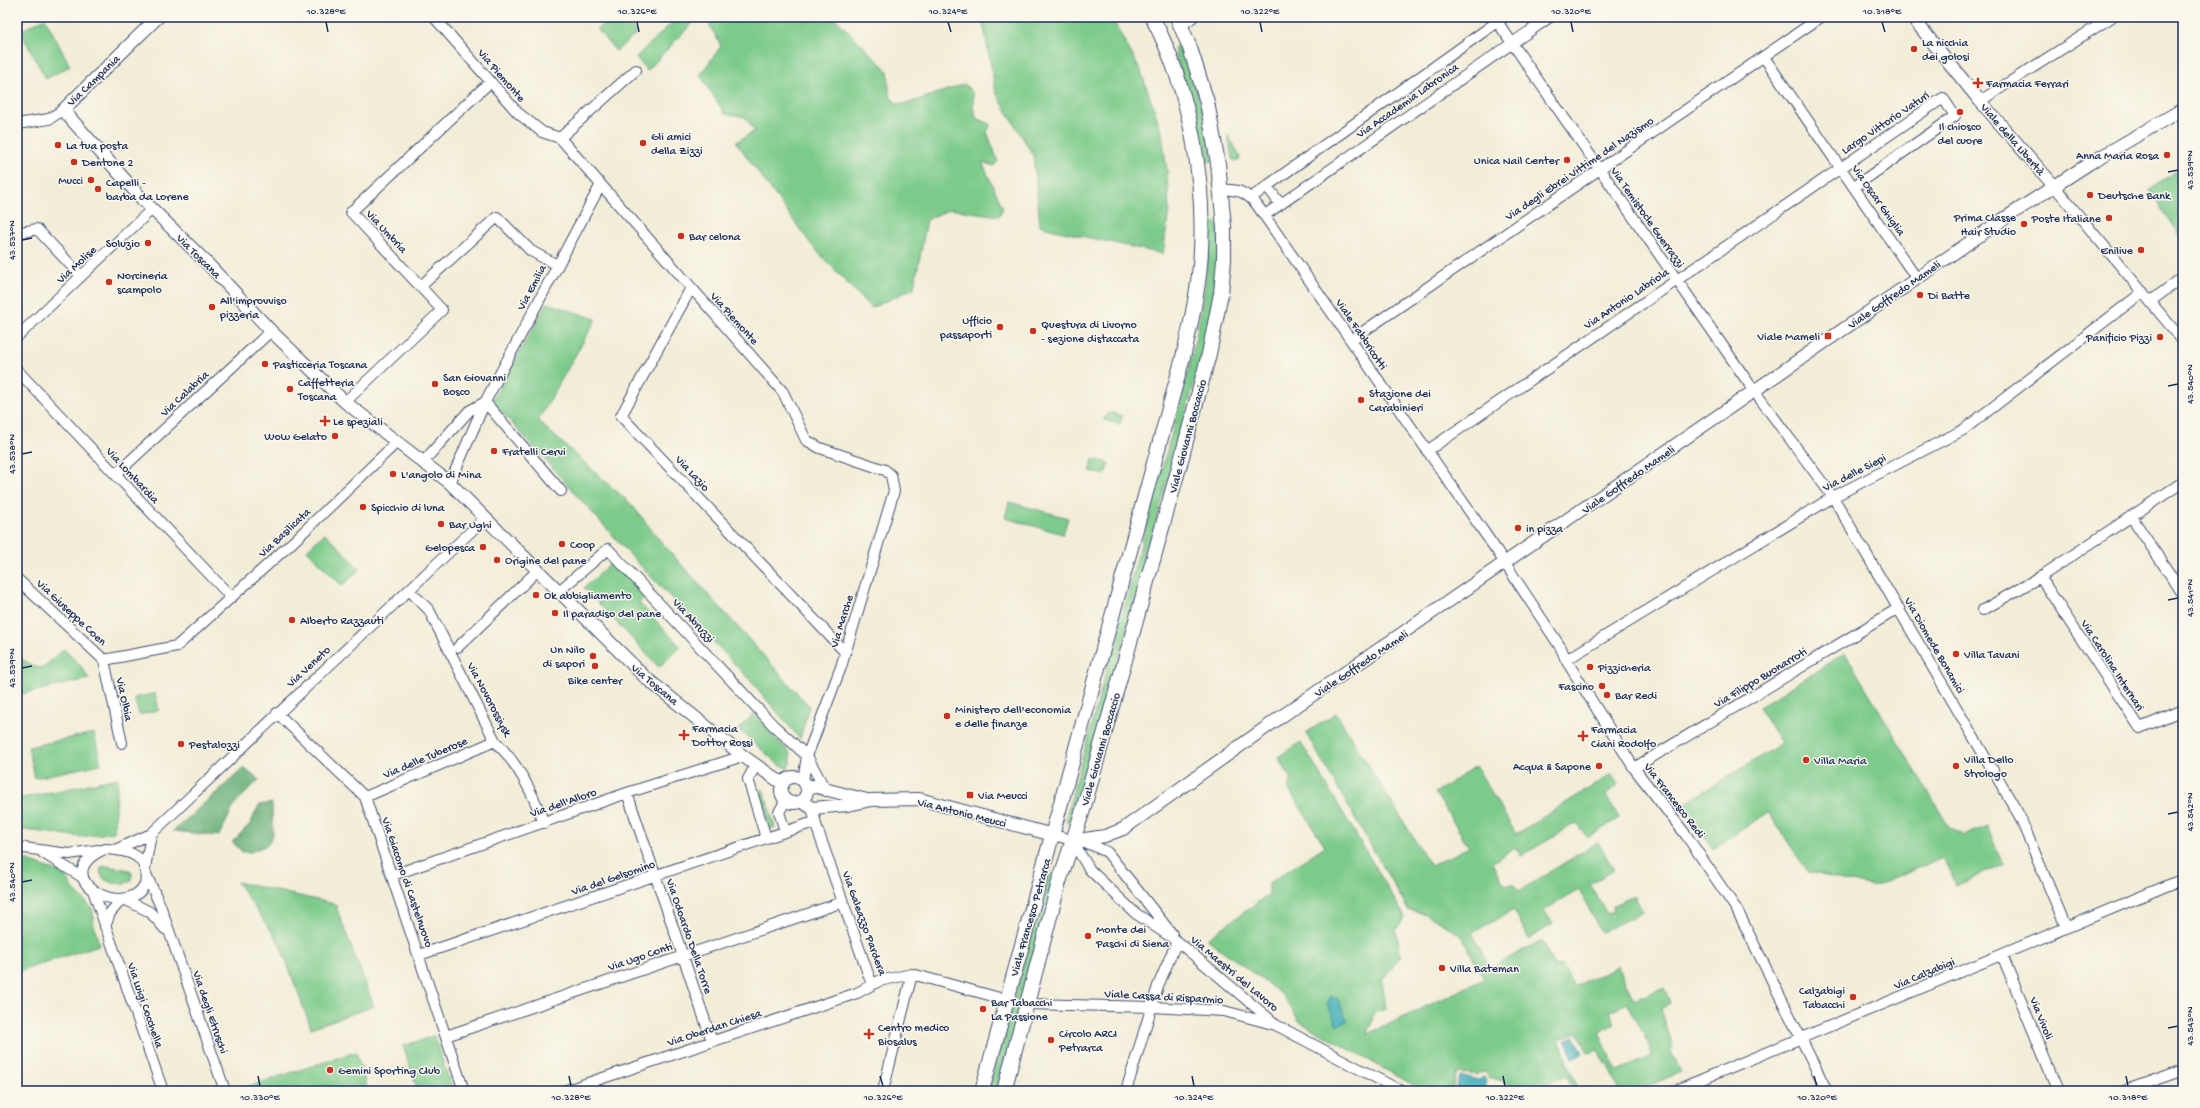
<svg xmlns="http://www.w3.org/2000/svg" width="2200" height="1108" viewBox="0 0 2200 1108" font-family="'Gochi Hand',sans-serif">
<rect width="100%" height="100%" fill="#fbf7ec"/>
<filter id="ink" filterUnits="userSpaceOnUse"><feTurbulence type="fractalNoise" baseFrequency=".025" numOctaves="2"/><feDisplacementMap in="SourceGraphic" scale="8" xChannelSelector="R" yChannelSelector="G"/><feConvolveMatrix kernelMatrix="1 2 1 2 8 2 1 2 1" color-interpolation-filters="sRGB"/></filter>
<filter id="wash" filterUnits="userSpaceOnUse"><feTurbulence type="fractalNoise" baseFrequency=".012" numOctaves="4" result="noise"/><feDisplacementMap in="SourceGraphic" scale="16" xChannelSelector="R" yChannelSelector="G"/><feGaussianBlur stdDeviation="0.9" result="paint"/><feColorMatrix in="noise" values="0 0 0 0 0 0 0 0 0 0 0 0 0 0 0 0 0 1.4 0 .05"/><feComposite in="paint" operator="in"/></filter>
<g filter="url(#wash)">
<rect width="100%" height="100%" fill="#f2edd7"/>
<path fill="#7dcb8b" stroke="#4c7d74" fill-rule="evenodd" d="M611 17H623L637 33 616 51 597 29Z
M678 17H698L647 71 636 57Z
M718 17H834L888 71C890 86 884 104 906 104L965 84 973 94V107L977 119 991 124 987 132 998 161 994 166 982 162 1003 208 999 216 950 209 927 220 914 288 871 308 813 247 736 142 755 131 745 117 725 114 700 75 721 46 708 22Z
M1111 17 1141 71 1162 133 1167 172 1169 210 1163 254 1050 229 1040 225 1033 155 996 93 982 18Z
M45 18 70 66 46 79 20 31Z
M1179 44 1183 47 1202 108 1213 161 1203 162 1174 48Z
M1228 135 1240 156 1239 161H1235L1232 159Z
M2183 165V240L2150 190Z
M1215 222 1218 225 1220 247 1212 318 1074 821 1067 824 1066 817 1185 385C1195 343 1204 301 1208 257 1208 248 1205 232 1210 224Z
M547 303 596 319 538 421 632 505 662 543 809 706 800 739 750 680 634 559 492 401Z
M1112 413 1122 416 1120 424 1104 420 1107 414Z
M1093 459 1109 463 1105 475 1090 471Z
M1009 502 1068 518 1063 534 1005 518Z
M325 533 360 569 342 586 307 550Z
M613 561 646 596 639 603 681 647 659 667 584 588Z
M64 649 81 666 89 679 17 695V656L34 667 43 668Z
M1845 653 1949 827 1964 836 1987 826 2003 865 1955 885 1943 858 1873 887 1808 872 1768 812 1713 849 1682 805 1781 744 1759 707Z
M155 693 159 710 139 715 134 698Z
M1336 713 1431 866 1469 847 1435 793 1476 766 1516 834 1612 774 1618 785 1606 794 1619 818 1588 838 1576 823 1521 856 1515 847 1492 863 1505 885 1513 884 1519 891 1598 842 1614 870 1590 884 1607 914 1614 911 1612 906 1634 895 1643 912 1601 932 1579 890 1544 910 1553 924 1529 939 1514 910 1472 933 1490 968 1542 940 1554 967 1562 964 1574 987 1618 966 1634 1000 1664 987 1670 1003 1661 1009 1673 1048 1670 1050 1681 1072 1636 1091H1620L1608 1064H1605L1598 1050 1588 1053 1578 1032 1559 1039 1579 1091H1574L1567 1075 1543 1086 1545 1091H1510L1511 1085 1497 1079H1489L1486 1072 1479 1073 1477 1075 1457 1072 1453 1090 1455 1091H1428L1415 1086 1300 1022 1281 994 1207 939 1269 894V883L1325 846 1288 788 1292 780 1278 757 1301 742 1405 917 1396 930 1401 956 1382 980 1386 1009 1374 1013 1368 1034 1484 979 1462 936 1426 914 1408 910 1306 733ZM1627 1003 1640 1029 1645 1033 1652 1056 1617 1071 1599 1033 1615 1023 1610 1011Z
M754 714 790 753 791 761 788 768 778 764 738 729Z
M94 733 101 764 35 778 28 747Z
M118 778 114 832 83 837 17 829V797L18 799Z
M763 789 775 827 770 829 758 791Z
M17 857 62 873 68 879 73 889 91 907 93 912 94 925 99 945 17 972Z
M106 866 130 870 132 874 131 881C121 887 96 883 101 867Z
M1052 873 1054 878 996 1091H988L1047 879Z
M237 882 335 904 374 1006 311 1028 280 944Z
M434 1036 453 1091H418L403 1046Z
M356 1052 368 1091H244L243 1088Z"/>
<path fill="#66af77" stroke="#406f6a" d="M244 768 259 780 235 804 219 836 173 831Z
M272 803 273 834 268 845 251 852H242L232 842 250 824 259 805Z"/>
<path fill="#3fafba" stroke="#2d6f8c" d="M1331 996 1335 999 1337 998 1348 1021 1337 1025 1327 1003Z
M1575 1036 1583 1054 1573 1058 1565 1040Z
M1460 1075 1479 1080 1483 1076 1486 1081 1484 1090 1472 1088 1471 1091H1456Z"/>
</g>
<g filter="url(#ink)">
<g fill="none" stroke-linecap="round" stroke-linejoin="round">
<defs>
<path id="minor" d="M434 17 518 113 542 132 560 138 783 392 806 440 820 448 885 470 891 475 894 491 841 667 807 756 803 781
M1494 17 1752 388 1833 497 2019 815 2066 927
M1181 26 1193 17
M1764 57 1917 279
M1980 101 2112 17
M17 124 49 119 63 110
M560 138 636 70
M2055 187 2183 341
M1222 190C1238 189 1246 192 1257 205L1497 551 1561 648 1566 660 1634 768 1686 835 1737 910 1827 1091
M1251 198 1267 186
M1280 204 1267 186 1504 17
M1265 215 1550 17
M17 233 37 229 81 276
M421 286 497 217 531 251 557 265
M691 288 621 416 845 652
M2151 301 2183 277
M17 337 152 209
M1351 340 1821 17
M17 370 231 597
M345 402 442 310 351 212 490 82
M1427 451 1943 98 1955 116 1854 187
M423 462 469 411 485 402 600 186
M116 474 271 331
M450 483 485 402 561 491
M2131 516 2183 594
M2040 577 2140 728 2183 710
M17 579 104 660 177 646 294 541 396 443
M409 590 429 610 495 741C519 765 532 792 544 823
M559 591 608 549 773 725 807 756 826 791
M1983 610 2040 577 2183 482
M458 647 537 571
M104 660 122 743
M1566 660 1833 497 1963 430 2143 292
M277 713 365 797 464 1091
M756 765 748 779 766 838
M1634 768 1899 608
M627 793 712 1041
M365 797 495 741
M812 808 817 828 872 985
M785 831 779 812 786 800
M1053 835 1092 845 1107 852 1172 934
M1072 841 1090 870 1135 913 1177 941 1273 1022
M17 847 69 854 98 850
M105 849C129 850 150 855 145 884 126 923 43 876 105 849Z
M117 849 151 834 485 518
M43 853 82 877
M145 868 151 834
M146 874 160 905 225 1091
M393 875 627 793 743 756
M94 893 163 1091
M124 899 150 912 165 929
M105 927 110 913 122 899
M419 955 814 822
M2002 955 2058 1091
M1028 1004 1152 1007 1224 1011 1276 1025 1401 1091
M446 1036 843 902
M564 1091 857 993 879 981 912 974 1007 1000
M883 1091 912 974
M1126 1091 1158 986 1177 941
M1674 1091 2183 879
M2124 1091 2183 1070"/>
<path id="tertiary" d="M158 17 63 110 142 199 206 262 271 331 345 402 450 483 646 678 743 756 783 784
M1912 17 1980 101 2055 187
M781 790a13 13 0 1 1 26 0a13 13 0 1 1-26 0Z
M805 784 867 800
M801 801 812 808 848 805 871 800 919 799 1053 835
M1072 841 1105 836 1123 829 1285 714 2002 220 2090 163 2183 109"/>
<path id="secondary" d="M982 1091 1182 361C1190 329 1197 298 1200 265 1207 185 1190 88 1152 17
M1004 1091 1059 882 1083 810 1181 460 1209 354 1221 293 1224 260V227L1218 163 1207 102 1190 48 1177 17"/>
</defs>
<use href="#minor" stroke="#3b4c70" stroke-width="12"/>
<use href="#tertiary" stroke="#3b4c70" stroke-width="14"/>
<use href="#secondary" stroke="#3b4c70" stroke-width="16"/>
<use href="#minor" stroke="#fff" stroke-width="10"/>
<use href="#tertiary" stroke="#fff" stroke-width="12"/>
<use href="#secondary" stroke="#fff" stroke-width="14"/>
</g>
</g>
<path fill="none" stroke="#1b2f5e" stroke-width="1.5" d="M326 22 328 32M637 22 639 32M948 22 951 32M1260 22 1262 32M1571 22 1573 32M1882 22 1885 32M2168 172 2178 170M22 240 32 238M2168 386 2178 384M22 454 32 452M2168 600 2178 598M22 668 32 666M2168 814 2178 812M22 882 32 880M2168 1028 2178 1026M258 1076 260 1086M569 1076 571 1086M880 1076 883 1086M1192 1076 1194 1086M1503 1076 1505 1086M1814 1076 1817 1086M2126 1076 2128 1086"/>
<g fill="#c8321e" stroke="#fbf7ec" stroke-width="1.5">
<circle cx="1914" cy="49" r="4"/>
<path d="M1976 77h4v4h4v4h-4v4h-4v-4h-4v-4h4z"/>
<circle cx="1960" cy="112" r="4"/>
<circle cx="643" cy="143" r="4"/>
<circle cx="58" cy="145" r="4"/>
<circle cx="2167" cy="155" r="4"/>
<circle cx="1567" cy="160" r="4"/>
<circle cx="74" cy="162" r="4"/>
<circle cx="91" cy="180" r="4"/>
<circle cx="98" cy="189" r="4"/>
<circle cx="2090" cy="195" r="4"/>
<circle cx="2109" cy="218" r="4"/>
<circle cx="2024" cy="224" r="4"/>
<circle cx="681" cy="236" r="4"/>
<circle cx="148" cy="243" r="4"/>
<circle cx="2141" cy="250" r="4"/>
<circle cx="109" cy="282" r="4"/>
<circle cx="1920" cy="295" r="4"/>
<circle cx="212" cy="307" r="4"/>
<circle cx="1000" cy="327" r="4"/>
<circle cx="1033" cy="331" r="4"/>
<rect x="1824" y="332" width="8" height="8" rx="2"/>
<circle cx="2160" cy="337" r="4"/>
<circle cx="265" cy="364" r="4"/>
<circle cx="435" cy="384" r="4"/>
<circle cx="290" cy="389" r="4"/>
<circle cx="1361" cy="400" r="4"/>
<path d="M323 415h4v4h4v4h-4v4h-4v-4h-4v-4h4z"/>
<circle cx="335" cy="436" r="4"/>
<circle cx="494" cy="451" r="4"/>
<circle cx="393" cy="474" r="4"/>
<circle cx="363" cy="507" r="4"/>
<circle cx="441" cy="524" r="4"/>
<circle cx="1518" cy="528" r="4"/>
<circle cx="562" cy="544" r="4"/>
<circle cx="483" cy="547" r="4"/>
<circle cx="497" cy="560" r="4"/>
<circle cx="536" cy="595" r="4"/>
<circle cx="555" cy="613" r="4"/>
<circle cx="292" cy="620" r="4"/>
<circle cx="1956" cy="654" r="4"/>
<circle cx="593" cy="656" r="4"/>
<circle cx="595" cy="666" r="4"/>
<circle cx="1590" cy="667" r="4"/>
<circle cx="1602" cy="686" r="4"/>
<circle cx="1607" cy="695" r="4"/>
<circle cx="947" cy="716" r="4"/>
<path d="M682 729h4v4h4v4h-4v4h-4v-4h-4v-4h4z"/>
<path d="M1581 730h4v4h4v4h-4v4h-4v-4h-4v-4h4z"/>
<circle cx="181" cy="744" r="4"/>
<circle cx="1806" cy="760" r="4"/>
<circle cx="1599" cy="766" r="4"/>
<circle cx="1956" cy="766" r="4"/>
<rect x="966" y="791" width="8" height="8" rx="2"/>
<circle cx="1088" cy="936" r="4"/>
<circle cx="1442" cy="968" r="4"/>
<circle cx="1853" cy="997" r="4"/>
<circle cx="983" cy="1009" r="4"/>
<path d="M867 1028h4v4h4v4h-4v4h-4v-4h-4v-4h4z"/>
<circle cx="1051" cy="1040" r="4"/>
<circle cx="330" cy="1070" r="4"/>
</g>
<g text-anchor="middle" stroke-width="3" stroke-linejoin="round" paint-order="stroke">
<g font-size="12" fill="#1b2f5e" stroke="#fbf7ec" text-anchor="start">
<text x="1922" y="46">La nicchia<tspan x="1922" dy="14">dei golosi</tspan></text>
<text x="1986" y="87">Farmacia Ferrari</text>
<text x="1960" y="130" text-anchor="middle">Il chiosco<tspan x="1960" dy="14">del cuore</tspan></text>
<text x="651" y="140">Gli amici<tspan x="651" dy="14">della Zizzi</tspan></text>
<text x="66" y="149">La tua posta</text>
<text x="2159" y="159" text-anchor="end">Anna Maria Rosa</text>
<text x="1559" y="164" text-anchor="end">Unica Nail Center</text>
<text x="82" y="166">Dentone 2</text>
<text x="83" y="184" text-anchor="end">Mucci</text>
<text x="106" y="186">Capelli -<tspan x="106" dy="14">barba da Lorene</tspan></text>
<text x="2098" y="199">Deutsche Bank</text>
<text x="2016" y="221" text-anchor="end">Prima Classe<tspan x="2016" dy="14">Hair Studio</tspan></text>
<text x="2101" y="222" text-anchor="end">Poste Italiane</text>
<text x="689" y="240">Bar celona</text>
<text x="140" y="247" text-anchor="end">Soluzio</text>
<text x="2133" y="254" text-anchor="end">Enilive</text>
<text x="117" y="279">Norcineria<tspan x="117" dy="14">scampolo</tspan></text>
<text x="1928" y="299">Di Batte</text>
<text x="220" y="304">All'improvviso<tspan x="220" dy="14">pizzeria</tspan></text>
<text x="992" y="324" text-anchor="end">Ufficio<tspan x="992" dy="14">passaporti</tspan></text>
<text x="1041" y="328">Questura di Livorno<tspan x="1041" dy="14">- sezione distaccata</tspan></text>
<text x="1820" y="340" text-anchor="end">Viale Mameli</text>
<text x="2152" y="341" text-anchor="end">Panificio Pizzi</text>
<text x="273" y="368">Pasticceria Toscana</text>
<text x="443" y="381">San Giovanni<tspan x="443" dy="14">Bosco</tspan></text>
<text x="298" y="386">Caffetteria<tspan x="298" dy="14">Toscana</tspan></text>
<text x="1369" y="397">Stazione dei<tspan x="1369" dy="14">Carabinieri</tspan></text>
<text x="333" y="425">Le speziali</text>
<text x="327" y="440" text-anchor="end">Wow Gelato</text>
<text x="502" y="455">Fratelli Cervi</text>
<text x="401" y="478">L'angolo di Mina</text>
<text x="371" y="511">Spicchio di luna</text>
<text x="449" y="528">Bar Ughi</text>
<text x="1526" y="532">in pizza</text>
<text x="570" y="548">Coop</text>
<text x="475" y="551" text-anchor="end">Gelopesca</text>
<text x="505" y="564">Origine del pane</text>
<text x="544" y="599">Ok abbigliamento</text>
<text x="563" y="617">Il paradiso del pane</text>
<text x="300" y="624">Alberto Razzauti</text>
<text x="585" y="653" text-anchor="end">Un Nilo<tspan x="585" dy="14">di sapori</tspan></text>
<text x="1964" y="658">Villa Tavani</text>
<text x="1598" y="671">Pizzicheria</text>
<text x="595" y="684" text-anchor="middle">Bike center</text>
<text x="1594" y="690" text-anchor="end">Fascino</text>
<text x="1615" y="699">Bar Redi</text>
<text x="955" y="713">Ministero dell'economia<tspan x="955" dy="14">e delle finanze</tspan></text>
<text x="692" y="732">Farmacia<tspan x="692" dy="14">Dottor Rossi</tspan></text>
<text x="1591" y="733">Farmacia<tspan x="1591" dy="14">Ciani Rodolfo</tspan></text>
<text x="189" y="748">Pestalozzi</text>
<text x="1964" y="763">Villa Dello<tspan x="1964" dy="14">Strologo</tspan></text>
<text x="1814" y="764">Villa Maria</text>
<text x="1591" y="770" text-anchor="end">Acqua &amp; Sapone</text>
<text x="978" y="799">Via Meucci</text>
<text x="1096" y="933">Monte dei<tspan x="1096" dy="14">Paschi di Siena</tspan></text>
<text x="1450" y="972">Villa Bateman</text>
<text x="1845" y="994" text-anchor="end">Calzabigi<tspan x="1845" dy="14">Tabacchi</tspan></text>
<text x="991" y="1006">Bar Tabacchi<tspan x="991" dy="14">La Passione</tspan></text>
<text x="878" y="1031">Centro medico<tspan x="878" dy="14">Biosalus</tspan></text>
<text x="1059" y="1037">Circolo ARCI<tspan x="1059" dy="14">Petrarca</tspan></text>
<text x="338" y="1074">Gemini Sporting Club</text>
</g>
<g font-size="12" fill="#1b2f5e" stroke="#fbf7ec">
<text transform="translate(502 75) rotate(49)" y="4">Via Piemonte</text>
<text transform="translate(93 80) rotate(-44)" y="4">Via Campania</text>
<text transform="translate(1407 100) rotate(-35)" y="4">Via Accademia Labronica</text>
<text transform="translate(1885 122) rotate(-34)" y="4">Largo Vittorio Vaturi</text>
<text transform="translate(2013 139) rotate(49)" y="4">Viale della Libertà</text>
<text transform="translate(1579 168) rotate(-34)" y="4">Via degli Ebrei Vittime del Nazismo</text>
<text transform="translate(1879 200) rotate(55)" y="4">Via Oscar Ghiglia</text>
<text transform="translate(1648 217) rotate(55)" y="4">Via Temistocle Guerrazzi</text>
<text transform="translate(387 231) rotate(47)" y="4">Via Umbria</text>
<text transform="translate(199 256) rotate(45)" y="4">Via Toscana</text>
<text transform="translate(76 264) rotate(-43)" y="4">Via Molise</text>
<text transform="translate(531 287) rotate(-62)" y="4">Via Emilia</text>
<text transform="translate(1894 294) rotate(-35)" y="4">Viale Goffredo Mameli</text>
<text transform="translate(1626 298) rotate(-34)" y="4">Via Antonio Labriola</text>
<text transform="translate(735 318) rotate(48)" y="4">Via Piemonte</text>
<text transform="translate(1362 334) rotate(56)" y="4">Viale Fabbricotti</text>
<text transform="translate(184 393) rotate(-43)" y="4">Via Calabria</text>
<text transform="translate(1187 436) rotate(-75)" y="4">Viale Giovanni Boccaccio</text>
<text transform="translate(1854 472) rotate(-27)" y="4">Via delle Siepi</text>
<text transform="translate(693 473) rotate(47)" y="4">Via Lazio</text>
<text transform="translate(133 475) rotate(47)" y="4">Via Lombardia</text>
<text transform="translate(1628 479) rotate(-35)" y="4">Viale Goffredo Mameli</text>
<text transform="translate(284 532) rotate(-43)" y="4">Via Basilicata</text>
<text transform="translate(72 612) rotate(43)" y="4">Via Giuseppe Coen</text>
<text transform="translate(694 620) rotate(47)" y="4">Via Abruzzi</text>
<text transform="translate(841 621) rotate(-73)" y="4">Via Marche</text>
<text transform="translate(1935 645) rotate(60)" y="4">Via Diomede Bonamici</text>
<text transform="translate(1361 663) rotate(-34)" y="4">Viale Goffredo Mameli</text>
<text transform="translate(2113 665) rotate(57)" y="4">Via Carolina Internari</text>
<text transform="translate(308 666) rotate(-43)" y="4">Via Veneto</text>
<text transform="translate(1760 677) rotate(-31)" y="4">Via Filippo Buonarroti</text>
<text transform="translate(655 684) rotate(40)" y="4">Via Toscana</text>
<text transform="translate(125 699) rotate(78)" y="4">Via Olbia</text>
<text transform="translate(490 699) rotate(62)" y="4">Via Novorossiysk</text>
<text transform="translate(1100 749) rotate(-74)" y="4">Viale Giovanni Boccaccio</text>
<text transform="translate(425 757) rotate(-23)" y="4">Via delle Tuberose</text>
<text transform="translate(1675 800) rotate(52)" y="4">Via Francesco Redi</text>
<text transform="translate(563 802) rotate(-19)" y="4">Via dell'Alloro</text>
<text transform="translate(962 812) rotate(14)" y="4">Via Antonio Meucci</text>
<text transform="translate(613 877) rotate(-19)" y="4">Via del Gelsomino</text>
<text transform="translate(408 882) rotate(71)" y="4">Via Giacomo di Castelnuovo</text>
<text transform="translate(1030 917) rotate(-74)" y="4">Viale Francesco Petrarca</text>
<text transform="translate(865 923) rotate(70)" y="4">Via Galeazzo Pardera</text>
<text transform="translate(690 936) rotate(71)" y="4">Via Odoardo Della Torre</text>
<text transform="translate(640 956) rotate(-19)" y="4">Via Ugo Conti</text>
<text transform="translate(1235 973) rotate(40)" y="4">Via Maestri del Lavoro</text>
<text transform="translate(1924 973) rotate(-23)" y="4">Via Calzabigi</text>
<text transform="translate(1164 996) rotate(3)" y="4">Viale Cassa di Risparmio</text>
<text transform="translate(146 1005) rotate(71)" y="4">Via Luigi Cocchella</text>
<text transform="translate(211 1012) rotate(71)" y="4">Via degli Etruschi</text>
<text transform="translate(2042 1018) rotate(68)" y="4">Via Vivoli</text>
<text transform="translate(714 1027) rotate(-18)" y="4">Via Oberdan Chiesa</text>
</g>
</g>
<rect width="2200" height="1108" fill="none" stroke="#fbf7ec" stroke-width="44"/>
<rect x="22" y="22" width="2156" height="1064" fill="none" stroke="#1b2f5e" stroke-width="1.5"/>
<g font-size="10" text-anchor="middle" fill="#1b2f5e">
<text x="326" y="14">10.328°E</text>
<text x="637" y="14">10.326°E</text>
<text x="948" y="14">10.324°E</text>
<text x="1260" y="14">10.322°E</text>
<text x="1571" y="14">10.320°E</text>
<text x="1882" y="14">10.318°E</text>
<text transform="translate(2189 170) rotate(-90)" y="4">43.539°N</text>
<text transform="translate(11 240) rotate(-90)" y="4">43.537°N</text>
<text transform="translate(2189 384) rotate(-90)" y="4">43.540°N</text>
<text transform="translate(11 454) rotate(-90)" y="4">43.538°N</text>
<text transform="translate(2189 598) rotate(-90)" y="4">43.541°N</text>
<text transform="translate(11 668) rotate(-90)" y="4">43.539°N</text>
<text transform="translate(2189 812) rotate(-90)" y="4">43.542°N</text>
<text transform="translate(11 882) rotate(-90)" y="4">43.540°N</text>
<text transform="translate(2189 1026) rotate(-90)" y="4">43.543°N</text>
<text x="260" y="1100">10.330°E</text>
<text x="571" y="1100">10.328°E</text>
<text x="883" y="1100">10.326°E</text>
<text x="1194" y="1100">10.324°E</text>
<text x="1505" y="1100">10.322°E</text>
<text x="1817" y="1100">10.320°E</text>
<text x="2128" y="1100">10.318°E</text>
</g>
</svg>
